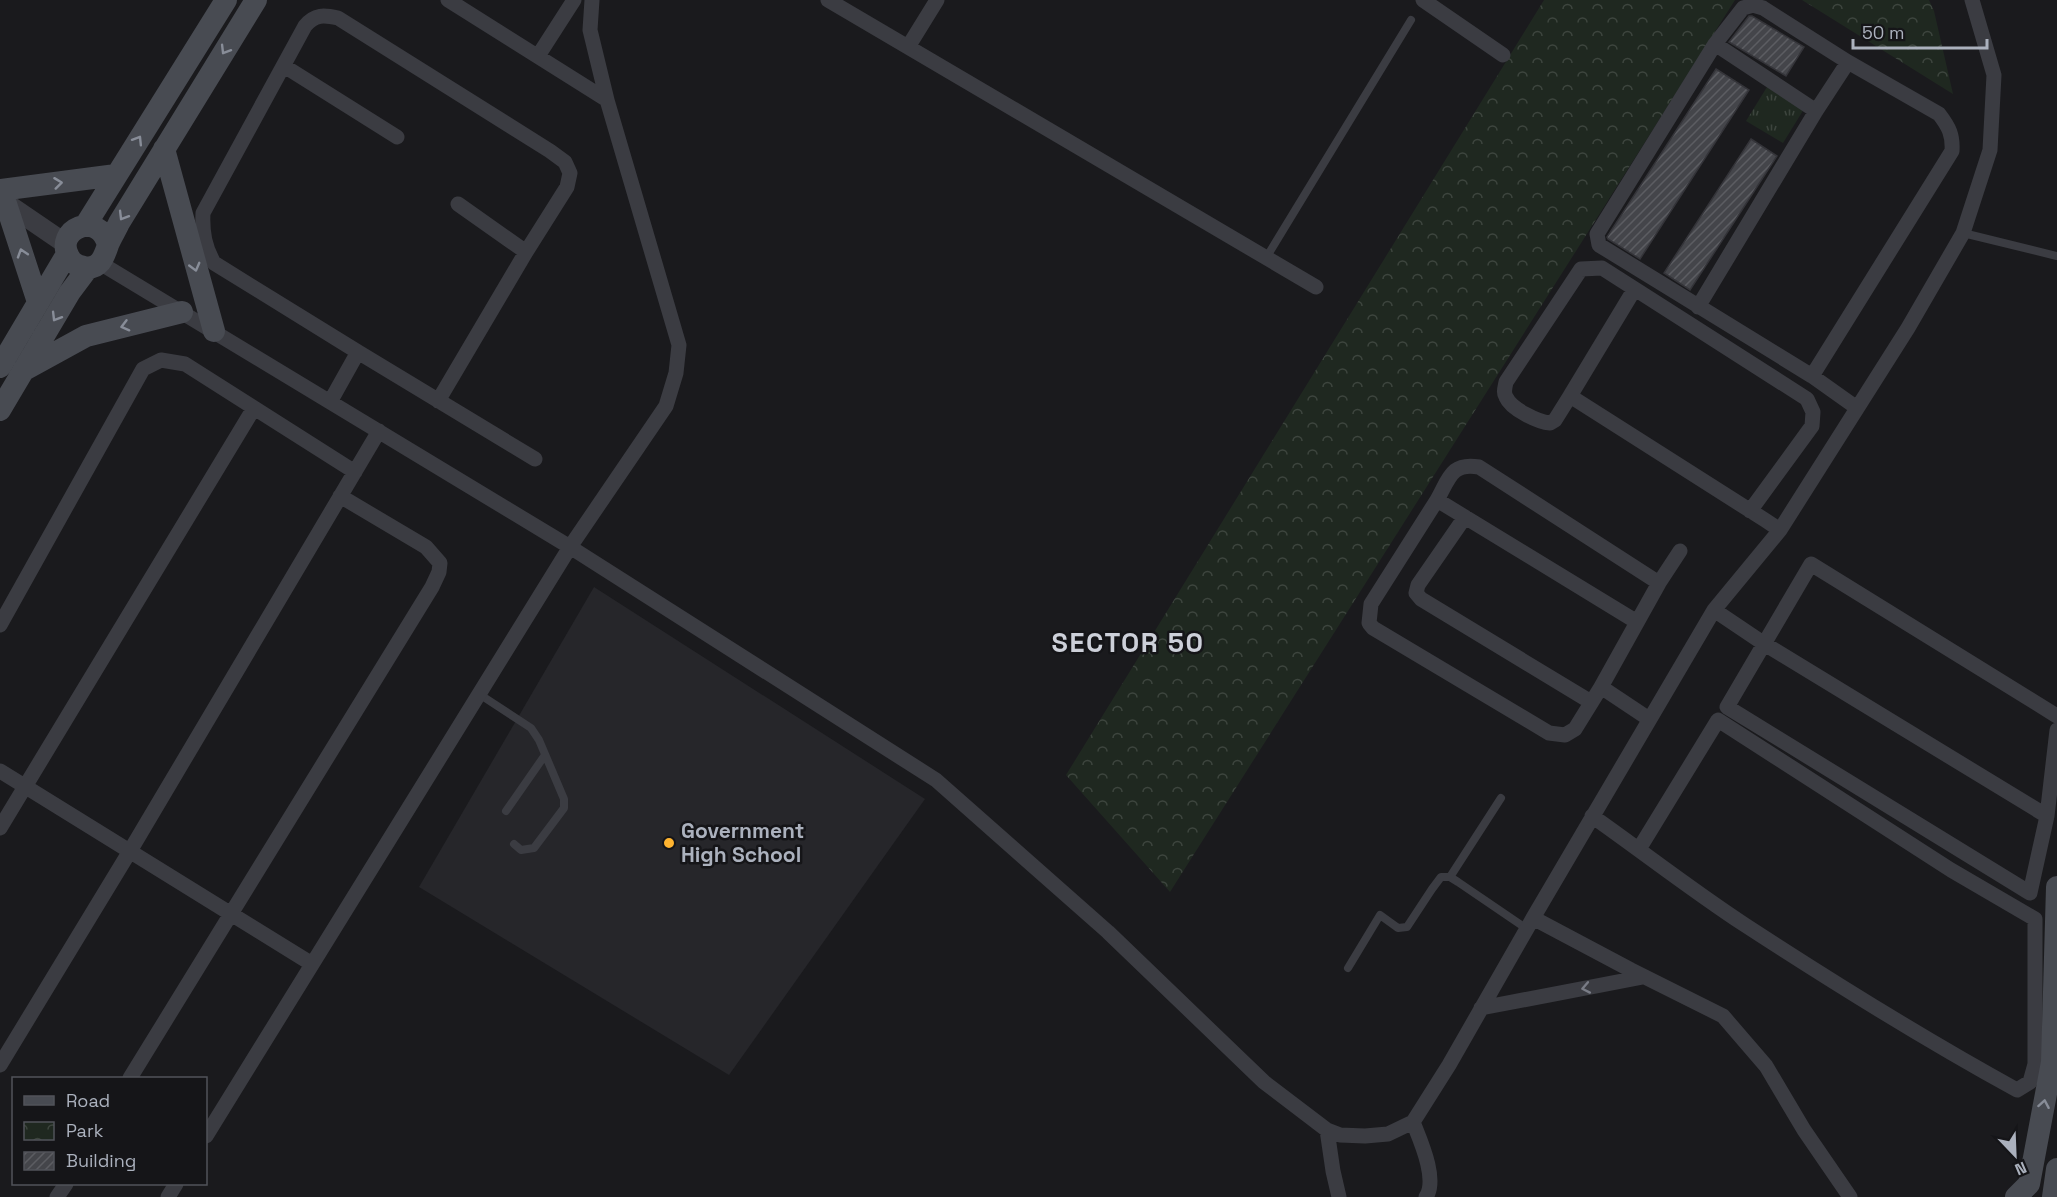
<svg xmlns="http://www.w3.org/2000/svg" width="2057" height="1197" viewBox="0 0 2057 1197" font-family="'Space Grotesk',sans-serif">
<defs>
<pattern id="grass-tufts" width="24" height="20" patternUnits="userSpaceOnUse" patternTransform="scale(1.5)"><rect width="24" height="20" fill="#1f2820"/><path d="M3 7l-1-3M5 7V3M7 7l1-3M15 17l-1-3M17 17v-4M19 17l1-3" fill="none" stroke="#3d453e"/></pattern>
<pattern id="park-crowns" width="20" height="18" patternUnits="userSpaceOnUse" patternTransform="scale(1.5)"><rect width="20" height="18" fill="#1f2820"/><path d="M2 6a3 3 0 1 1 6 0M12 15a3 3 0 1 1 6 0" fill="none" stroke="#3d453e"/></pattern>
<pattern id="building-hatch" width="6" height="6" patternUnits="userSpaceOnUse" patternTransform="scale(1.5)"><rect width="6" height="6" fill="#44454a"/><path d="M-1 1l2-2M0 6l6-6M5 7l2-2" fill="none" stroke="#5c5d62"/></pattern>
</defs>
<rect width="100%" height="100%" fill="#1a1a1d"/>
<path fill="#26262a" d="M594 587 925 799 729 1075 419 887Z"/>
<path fill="url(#grass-tufts)" d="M1767 87 1804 109 1783 143 1746 121Z"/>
<path fill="url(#park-crowns)" d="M1544 0H1735L1170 892 1066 775Z
M1802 0H1929L1934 11 1953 94Z"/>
<path fill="url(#building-hatch)" stroke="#343439" stroke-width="1.5" d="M1749 16H1752L1804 47 1786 76 1729 42Z
M1716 69 1749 90 1640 259 1608 239 1607 237Z
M1751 139 1777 156 1690 290 1664 273Z"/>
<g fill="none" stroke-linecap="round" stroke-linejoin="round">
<path stroke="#3b3c42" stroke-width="8" d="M1963 233 2057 256
M1266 258 1411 20
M479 694 531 728 539 740 564 799V808L534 848 521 850 514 844
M506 811 545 755
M1450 877 1501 798
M1348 968 1380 915 1398 928 1407 927 1432 889 1441 877H1450L1458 882 1527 929"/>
<path stroke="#3b3c42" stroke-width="15" d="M448 0 607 100
M828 0 1316 287
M1423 0 1503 55
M1715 44 1816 111
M908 47 937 0
M538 56 574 0
M284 66 397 137
M458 204 526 252
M100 263 570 547 936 780 1108 932 1264 1082 1327 1130 1340 1135 1365 1136 1388 1134 1413 1122 1449 1065 1533 918 1714 610 1780 530 1908 328 1963 233 1990 150 1994 75 1972 0
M1698 307 1816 111 1848 62
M358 352 214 263C205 247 202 233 203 213L305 26C315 14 324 15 338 18L550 151 565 162 570 173 567 187 526 252 438 401
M1812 376 1952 151C1953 135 1949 127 1939 114L1848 62 1763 8 1753 5 1743 8 1715 44 1597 234 1599 245 1812 376 1857 408
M1570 396 1634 290
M330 402 358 352 535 459
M1437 500 1371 604 1369 623 1373 628 1549 733 1565 735 1575 729 1601 687
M1750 511 1812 426 1813 412 1807 399 1602 268 1581 269 1506 382C1505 388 1503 392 1506 397 1511 409 1538 422 1550 423L1555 420 1570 396 1765 520 1780 530
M1465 517 1418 585 1416 593 1421 599 1591 702
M1714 610 1763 643 2047 816
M1637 622 1437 500C1449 479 1451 462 1479 467L1659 583
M0 625 143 369 161 360 185 364 355 472
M2057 716 1811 564 1727 707 2030 893 2047 816 2057 730
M1649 719 1601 687 1659 583 1680 551
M0 771 312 964
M1592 816C1643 852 1693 891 1745 925 1834 983 1924 1039 2017 1090L2030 1082 2035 1064V919L1951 870 1718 720 1639 849
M0 828 254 408
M1533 918 1631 970 1723 1016 1766 1066 1804 1130 1850 1197
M1481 1008 1643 977
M0 1065 130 851 379 431
M130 1078 432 587 439 572 440 563 426 547 340 496
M1413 1122C1420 1140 1438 1179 1426 1197
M1327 1130 1333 1171 1339 1197
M206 1136 570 547 666 406 676 373 679 345 607 100 590 30 592 0
M57 1197 66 1184
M168 1197 176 1184"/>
<path stroke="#3b3c42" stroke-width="20" d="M0 199 66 244"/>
<path stroke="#484b52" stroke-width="22" d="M164 149 214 331
M0 190 116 175
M6 204 38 302
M85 226 226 0
M108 245C99 209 53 230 69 257 72 263 77 266 84 267 100 270 104 257 108 245 111 237 116 230 119 223L256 0
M0 367 67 254
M24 370 86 336 182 312
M0 410 70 292 88 268
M2016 1197 2029 1184 2052 1062 2057 887
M2053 1197 2057 1169"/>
</g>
<defs><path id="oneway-chevron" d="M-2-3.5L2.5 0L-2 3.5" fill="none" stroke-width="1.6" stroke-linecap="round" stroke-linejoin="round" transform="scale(1.5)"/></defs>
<g stroke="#888d98">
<use href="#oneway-chevron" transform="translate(225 50) rotate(121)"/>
<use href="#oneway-chevron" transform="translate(138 140) rotate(-58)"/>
<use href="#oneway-chevron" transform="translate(58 183) rotate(-7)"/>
<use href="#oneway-chevron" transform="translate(123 216) rotate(121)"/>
<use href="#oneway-chevron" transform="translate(22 253) rotate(-108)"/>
<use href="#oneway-chevron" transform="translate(195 267) rotate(75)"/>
<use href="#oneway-chevron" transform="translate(56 317) rotate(121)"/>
<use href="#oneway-chevron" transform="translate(125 326) rotate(165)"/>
<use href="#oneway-chevron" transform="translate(2044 1104) rotate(-80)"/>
</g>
<use stroke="#797c86" href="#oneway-chevron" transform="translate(1586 988) rotate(169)"/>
<circle fill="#ffb430" stroke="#151518" stroke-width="2" cx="669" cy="843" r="6"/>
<g text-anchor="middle" stroke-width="5" stroke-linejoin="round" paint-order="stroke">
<g font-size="21" font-weight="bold" fill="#abb1bd" stroke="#151518" text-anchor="start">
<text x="681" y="838">Government<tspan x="681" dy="24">High School</tspan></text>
</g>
<g font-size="27" font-weight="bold" letter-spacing="1.5" fill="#cdd0d9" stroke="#151518">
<text x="1128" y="652">SECTOR 50</text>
</g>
</g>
<rect x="12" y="1077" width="195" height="108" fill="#151518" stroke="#51535a" stroke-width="1.5"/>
<rect x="24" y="1096" width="30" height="9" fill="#484b52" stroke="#51535a" stroke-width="1.5"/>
<text x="66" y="1107" font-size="18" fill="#abb1bd">Road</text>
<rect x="24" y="1122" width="30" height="18" fill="url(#park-crowns)" stroke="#51535a" stroke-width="1.5"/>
<text x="66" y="1137" font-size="18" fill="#abb1bd">Park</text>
<rect x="24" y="1152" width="30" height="18" fill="url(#building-hatch)" stroke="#51535a" stroke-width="1.5"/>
<text x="66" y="1167" font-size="18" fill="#abb1bd">Building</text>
<g transform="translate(2015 1155) rotate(157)" stroke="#151518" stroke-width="4.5" paint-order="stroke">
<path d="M0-4.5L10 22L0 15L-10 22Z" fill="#abb1bd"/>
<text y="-9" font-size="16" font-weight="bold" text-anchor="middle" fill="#abb1bd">N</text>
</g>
<path d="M1853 39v9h134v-9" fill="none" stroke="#abb1bd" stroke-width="3"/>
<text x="1862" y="39" font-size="18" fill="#abb1bd" stroke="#151518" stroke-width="4.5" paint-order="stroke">50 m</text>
</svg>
